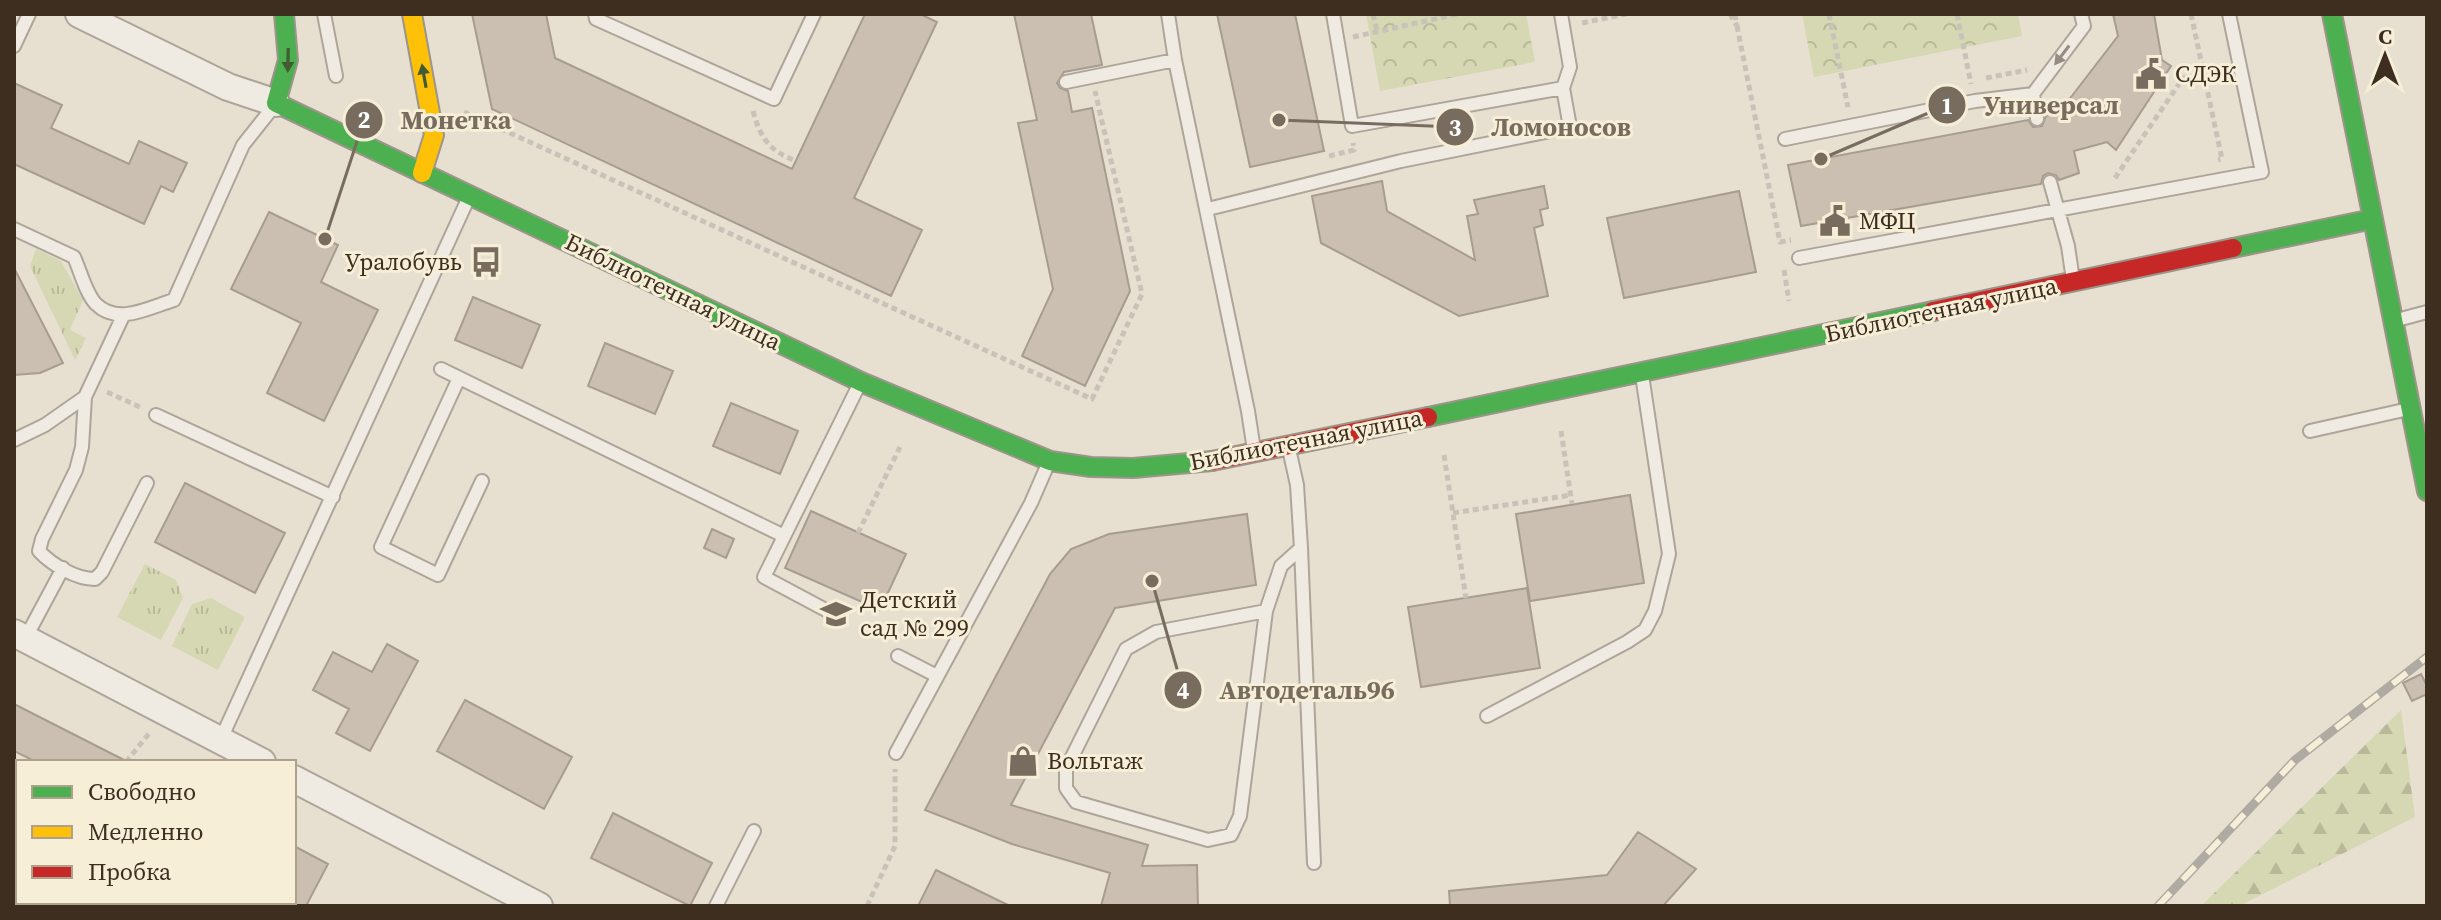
<svg xmlns="http://www.w3.org/2000/svg" width="2441" height="920" viewBox="0 0 2441 920" font-family="'Source Serif 4',serif">
<defs>
<pattern id="grass-tufts" width="24" height="20" patternUnits="userSpaceOnUse" patternTransform="scale(2)"><rect width="24" height="20" fill="#d6d7b3"/><path d="M3 7l-1-3M5 7V3M7 7l1-3M15 17l-1-3M17 17v-4M19 17l1-3" fill="none" stroke="#b9b99a"/></pattern>
<pattern id="forest-firs" width="22" height="20" patternUnits="userSpaceOnUse" patternTransform="scale(2)"><rect width="22" height="20" fill="#d6d7b3"/><path d="M5 1l3.5 6h-7zM16 11l3.5 6h-7z" fill="#b9b99a"/></pattern>
<pattern id="park-crowns" width="20" height="18" patternUnits="userSpaceOnUse" patternTransform="scale(2)"><rect width="20" height="18" fill="#d6d7b3"/><path d="M2 6a3 3 0 1 1 6 0M12 15a3 3 0 1 1 6 0" fill="none" stroke="#b9b99a"/></pattern>
</defs>
<rect width="100%" height="100%" fill="#e7e0d1"/>
<path fill="url(#grass-tufts)" d="M36 249 61 261 83 300 70 330 86 338 75 360 30 266Z
M145 564 176 580 183 598 161 640 117 617Z
M211 598 245 617 218 670 172 646 192 604Z"/>
<path fill="url(#forest-firs)" d="M2401 710 2415 817 2239 906H2201Z"/>
<path fill="url(#park-crowns)" d="M1366 14H1526L1535 62 1380 91Z
M1802 14H2018L2022 36 1814 77Z"/>
<path fill="#cbbfb2" stroke="#a89c90" stroke-width="2" d="M472 14H546L555 58 792 169 865 14H920L937 22 854 198 922 230 891 296 492 109Z
M1014 14H1091L1102 65 1064 72 1057 83 1060 88 1068 91 1072 112 1092 108 1130 291 1085 386 1022 356 1053 289 1018 123 1037 120Z
M1217 14H1295L1324 151 1250 167Z
M2113 14H2154L2162 60 2171 66 2116 150 2107 142 2074 151 2079 173 2059 180 2056 175 2048 173 2043 176 2041 184 1801 226 1788 165 2028 120 2033 127 2042 126 2046 116 2061 110 2118 36Z
M14 83 62 105 51 128 129 164 139 141 187 163 173 192 161 186 144 224 14 164Z
M1382 181 1387 211 1475 260 1467 216 1478 214 1474 200 1544 186 1548 208 1540 210 1543 225 1534 228 1548 296 1459 316 1321 243 1312 196Z
M1739 191 1756 272 1624 298 1607 218Z
M269 212 338 245 321 282 378 310 324 421 267 393 301 323 231 289Z
M14 268 63 363 40 373 14 375Z
M473 297 540 325 522 368 455 340Z
M605 343 673 371 655 414 588 386Z
M731 403 798 431 780 474 713 446Z
M185 483 285 533 255 593 155 542Z
M1630 495 1644 583 1530 601 1516 514Z
M811 511 906 554 880 610 785 568Z
M1247 514 1256 585 1115 608 1011 805 1148 845 1142 866 1197 865 1198 906H1101L1110 873 1012 844 925 810 1050 574 1071 549 1109 534Z
M712 529 734 539 726 558 704 548Z
M1527 588 1540 668 1421 687 1408 607Z
M387 644 418 661 370 751 336 733 349 709 313 690 333 652 372 672Z
M2421 674 2427 686V694L2412 701 2403 683Z
M465 700 572 757 544 809 437 751Z
M14 704 128 762H36L14 751Z
M613 813 712 863 690 906 591 858Z
M1638 832 1696 869 1663 906H1450L1449 891 1607 875Z
M294 846 328 864 306 906H294Z
M936 870 1010 906H918Z"/>
<g fill="none" stroke-linecap="round" stroke-linejoin="round">
<defs>
<path id="lane" d="M324 14 336 76
M595 14 596 19 774 99 814 14
M1168 14 1175 60 1248 411 1254 450
M1333 14 1352 126 1563 88 1570 67 1561 14
M14 46 29 14
M1066 82 1175 60
M2033 94 2037 119
M1785 139 1975 101 2033 94 2084 26 2081 14
M2050 182 2068 246 2073 280
M1208 209 1401 161 1570 127 1563 88
M14 229 74 257C80 270 86 294 96 304 118 326 150 307 174 300L243 145 274 106
M1799 258 2262 172 2229 14
M123 316 85 397 82 447 76 470 42 539 39 551C52 565 76 579 95 579L102 572 147 483
M2397 320 2427 312
M441 369 784 536
M459 378 381 547 438 575 482 481
M156 415 333 497
M2310 431 2404 410
M14 440 45 425 85 397
M1289 449 1297 485 1301 548 1314 863
M1266 611 1156 632 1126 649 1066 769V788L1076 802 1208 840 1231 835 1240 816 1266 611 1281 566 1301 548
M837 616 764 577 859 385
M25 639 63 568
M898 656 937 676
M1487 716 1627 642 1645 630 1655 611 1669 554 1642 375
M220 741 468 199
M896 753 1031 503 1048 464
M14 793 18 795
M716 906 754 831"/>
<path id="street" d="M79 14 228 87 276 103
M14 633 262 762
M294 779 539 906"/>
<path id="fast" d="M284 14 288 60 276 103 861 382 1050 461 1091 467 1133 468 1212 461
M2373 219 2427 491
M2233 248 2373 219 2332 14
M1428 417 1933 311"/>
<path id="slow" d="M412 14 434 135 422 173"/>
<path id="jam" d="M1933 311 2233 248
M1212 461 1428 417"/>
</defs>
<use href="#lane" stroke="#ada599" stroke-width="16"/>
<use href="#street" stroke="#ada599" stroke-width="30"/>
<use href="#fast" stroke="#9c958a" stroke-width="22"/>
<use href="#slow" stroke="#9c958a" stroke-width="22"/>
<use href="#jam" stroke="#9c958a" stroke-width="22"/>
<path stroke="#c8c2b9" stroke-width="5" stroke-dasharray="6 4" stroke-linecap="butt" d="M1373 14 1377 31
M1730 14 1737 26 1735 14
M1829 14 1848 107
M1957 14 1971 84
M2191 14 2222 159 2218 160
M1582 23 1626 14
M1737 26 1780 242 1791 240
M1353 37 1458 14
M1986 78 2027 70
M753 111C760 137 769 151 796 161
M464 112 1092 399 1142 294 1095 91
M1329 156 1354 150 1353 143
M2115 178 2183 78 2204 74
M1784 270 1789 301
M107 392 142 408
M1561 431 1572 504
M1444 455 1466 598
M1453 513 1571 495
M858 533 900 447
M126 762 151 731
M867 906 895 846V769"/>
<use href="#lane" stroke="#efebe3" stroke-width="12"/>
<use href="#street" stroke="#efebe3" stroke-width="26"/>
<use href="#fast" stroke="#4caf50" stroke-width="18"/>
<use href="#slow" stroke="#ffc107" stroke-width="18"/>
<use href="#jam" stroke="#c62828" stroke-width="18"/>
<defs>
<path id="rail" d="M2158 906 2295 760 2427 657"/>
</defs>
<use href="#rail" stroke="#afaaa2" stroke-width="9"/>
<use href="#rail" stroke="#f7eed8" stroke-width="6" stroke-dasharray="18" stroke-linecap="butt"/>
</g>
<defs><path id="oneway-solid" d="M-6-.8H1V-3.2L6.5 0L1 3.2V.8H-6Z" transform="scale(2)"/></defs>
<use fill="#968c82" href="#oneway-solid" transform="translate(2062 55) rotate(127)"/>
<g fill="#425b31">
<use href="#oneway-solid" transform="translate(288 60) rotate(91)"/>
<use href="#oneway-solid" transform="translate(424 76) rotate(-100)"/>
</g>
<defs>
<symbol id="civic-bare" viewBox="-9 -9 18 18"><path d="M-.6-6.5H3V-4.5H.6V-3L4-1V1h2V6H-6V1h2V-1L-.6-3ZM-1.2 2.5V6h2.4V2.5Z" fill="#786c5e" stroke="#f7eed8" stroke-width="2.5" paint-order="stroke"/></symbol>
<symbol id="bus-bare" viewBox="-9 -9 18 18"><path d="M-5-6H5V4H4V6H2V4H-2V6H-4V4H-5ZM-3.5-4V0h7V-4ZM-3.5 1.2v1.5H-2V1.2ZM2 1.2v1.5H3.5V1.2Z" fill="#786c5e" stroke="#f7eed8" stroke-width="2.5" paint-order="stroke"/></symbol>
<symbol id="school-bare" viewBox="-9 -9 18 18"><path d="M0-5L7-2L0 1L-7-2ZM-4 1L0 2.5L4 1V4Q0 6-4 4Z" fill="#786c5e" stroke="#f7eed8" stroke-width="2.5" paint-order="stroke"/></symbol>
<symbol id="shop-bare" viewBox="-9 -9 18 18"><path d="M-5-2.5h2.3a2.7 3.5 0 0 1 5.4 0H5L5.5 6h-11ZM-1.5-2.5h3a1.5 2.3 0 0 0-3 0Z" fill="#786c5e" stroke="#f7eed8" stroke-width="2.5" paint-order="stroke"/></symbol>
</defs>
<g fill-rule="evenodd">
<use href="#civic-bare" x="2129" y="52" width="44" height="44"/>
<use href="#civic-bare" x="1813" y="199" width="44" height="44"/>
<use href="#bus-bare" x="464" y="240" width="44" height="44"/>
<use href="#school-bare" x="814" y="592" width="44" height="44"/>
<use href="#shop-bare" x="1001" y="739" width="44" height="44"/>
</g>
<g text-anchor="middle" stroke-width="6" stroke-linejoin="round" paint-order="stroke">
<g font-size="24" fill="#3d2e20" stroke="#f7eed8" text-anchor="start">
<text x="2175" y="82">СДЭК</text>
<text x="1859" y="229">МФЦ</text>
<text x="462" y="270" text-anchor="end">Уралобувь</text>
<text x="860" y="608">Детский<tspan x="860" dy="28">сад № 299</tspan></text>
<text x="1047" y="769">Вольтаж</text>
</g>
<g font-size="24" fill="#3d2e20" stroke="#f7eed8">
<text transform="translate(673 292) rotate(26)" y="8">Библиотечная улица</text>
<text transform="translate(1941 310) rotate(-12)" y="8">Библиотечная улица</text>
<text transform="translate(1306 440) rotate(-11)" y="8">Библиотечная улица</text>
</g>
</g>
<path fill="none" stroke="#786c5e" stroke-width="3" d="M1821 159L1947 105M325 239L364 120M1279 120L1455 127M1152 581L1183 690"/>
<g fill="#786c5e" stroke="#f7eed8" stroke-width="3">
<circle cx="1821" cy="159" r="8"/>
<circle cx="325" cy="239" r="8"/>
<circle cx="1279" cy="120" r="8"/>
<circle cx="1152" cy="581" r="8"/>
<circle cx="1947" cy="105" r="20"/>
<circle cx="364" cy="120" r="20"/>
<circle cx="1455" cy="127" r="20"/>
<circle cx="1183" cy="690" r="20"/>
</g>
<g font-size="24" text-anchor="middle" font-weight="bold" fill="#fff">
<text x="1947" y="114">1</text>
<text x="364" y="128">2</text>
<text x="1455" y="136">3</text>
<text x="1183" y="699">4</text>
</g>
<g font-size="26" text-anchor="middle" font-weight="bold" fill="#786c5e" stroke="#f7eed8" stroke-width="6" stroke-linejoin="round" paint-order="stroke">
<text x="2051" y="114">Универсал</text>
<text x="456" y="129">Монетка</text>
<text x="1561" y="136">Ломоносов</text>
<text x="1307" y="699">Автодеталь96</text>
</g>
<rect width="2441" height="920" fill="none" stroke="#3d2e20" stroke-width="32"/>
<rect x="16" y="760" width="280" height="144" fill="#f7eed8" stroke="#ada18e" stroke-width="2"/>
<rect x="32" y="786" width="40" height="12" fill="#4caf50" stroke="#ada18e" stroke-width="2"/>
<text x="88" y="800" font-size="24" fill="#3d2e20">Свободно</text>
<rect x="32" y="826" width="40" height="12" fill="#ffc107" stroke="#ada18e" stroke-width="2"/>
<text x="88" y="840" font-size="24" fill="#3d2e20">Медленно</text>
<rect x="32" y="866" width="40" height="12" fill="#c62828" stroke="#ada18e" stroke-width="2"/>
<text x="88" y="880" font-size="24" fill="#3d2e20">Пробка</text>
<g transform="translate(2385 56)" stroke="#f7eed8" stroke-width="6" paint-order="stroke">
<path d="M0-6L14 30L0 20L-14 30Z" fill="#3d2e20"/>
<text y="-12" font-size="22" font-weight="bold" text-anchor="middle" fill="#3d2e20">С</text>
</g>
</svg>
